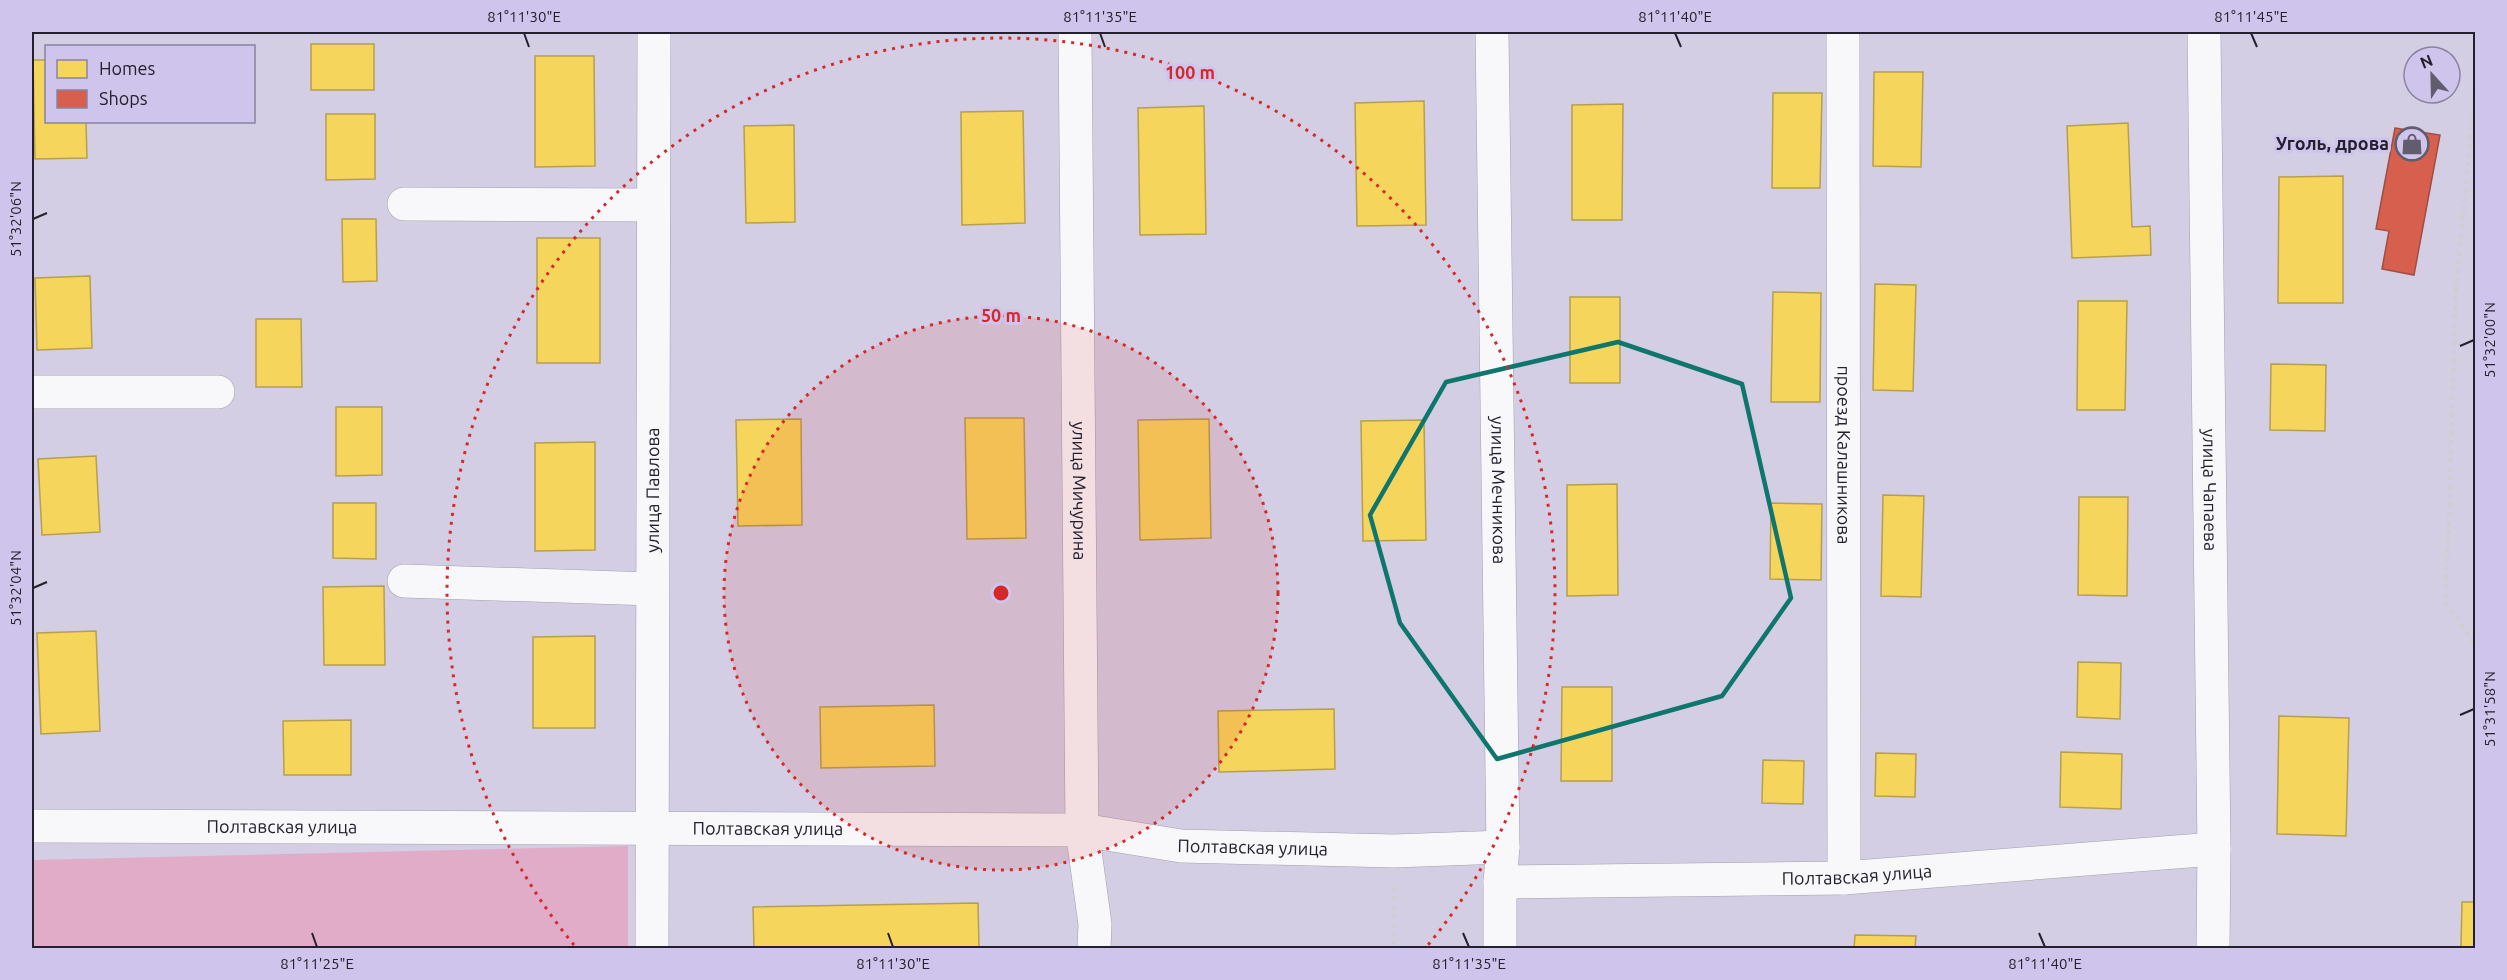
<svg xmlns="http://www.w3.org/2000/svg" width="2507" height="980" viewBox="0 0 2507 980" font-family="Ubuntu,sans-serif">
<rect width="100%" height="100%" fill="#d3cee3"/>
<path fill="#e1acc8" d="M628 846V948H32V860Z"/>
<path fill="#f6d55c" stroke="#b79f4e" stroke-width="1.5" d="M311 44H374V90H311Z
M535 56H594L595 166 535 167Z
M33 60H46V122H86L87 158 35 159Z
M1874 72H1923L1921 167 1873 166Z
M1773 93H1822L1820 188H1772Z
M1424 101 1426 225 1357 226 1355 103Z
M1623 104 1622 220H1572V105Z
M1204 106 1206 234 1140 235 1138 108Z
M1023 111 1025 223 962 225 961 112Z
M326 114H375V179L326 180Z
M2128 123 2132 227 2150 226 2151 255 2072 258 2067 126Z
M794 125 795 222 746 223 744 126Z
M2343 176V303H2278L2279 177Z
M342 219H376L377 281 343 282Z
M537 238H600V363H537Z
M90 276 92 348 37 350 35 278Z
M1875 284 1916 285 1913 391 1873 390Z
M1773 292 1821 293 1820 402H1771Z
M1570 297H1620V383H1570Z
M2078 301H2127L2125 410H2077Z
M256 319H301L302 387H256Z
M2271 364 2326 365 2325 431 2270 430Z
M336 407H382V475L336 476Z
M965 418H1024L1026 538 967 539Z
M801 419 802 525 738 526 736 420Z
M1209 419 1211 538 1140 540 1138 420Z
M1424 420 1426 540 1363 541 1361 421Z
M595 442V550L535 551V443Z
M96 456 100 532 42 535 38 459Z
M1617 484 1618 595 1567 596V485Z
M1883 495 1924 496 1921 597 1881 596Z
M2079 497H2128L2127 596 2078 595Z
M333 503H376V559L333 558Z
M1771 503 1822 504 1821 580 1770 579Z
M384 586 385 665H324L323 587Z
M96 631 100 731 41 734 37 633Z
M595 636V728H533V637Z
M2078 662 2121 663 2120 719 2077 717Z
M1562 687H1612V781H1561Z
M934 705 935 766 821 768 820 707Z
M1334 709 1335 769 1219 772 1218 711Z
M2279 716 2349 718 2346 836 2277 834Z
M351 720V775H284L283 721Z
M2061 752 2122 754 2121 809 2060 807Z
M1876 753 1916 754 1915 797 1875 796Z
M1763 760 1804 761 1803 804 1762 803Z
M2462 902H2476V948H2461Z
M978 903 979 948H754L753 907Z
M1855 935 1916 936 1915 948H1854Z"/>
<path fill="#d6604d" stroke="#a14d44" stroke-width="1.5" d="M2395 128 2440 135 2414 275 2382 269 2389 231 2376 229Z"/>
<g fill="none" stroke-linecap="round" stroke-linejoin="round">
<defs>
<g id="minor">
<path id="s1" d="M1075 32 1082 830 1095 924 1094 948"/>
<path id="s2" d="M1492 32 1503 847 1500 882V948"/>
<path id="s3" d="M1843 32 1844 878"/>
<path id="s4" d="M2204 32 2214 849 2213 948"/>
<path d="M404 204 653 205"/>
<path d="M32 392H218"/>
<path d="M404 581 652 589"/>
<path id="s5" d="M32 826 1082 830 1181 846 1394 851 1503 847"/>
<path id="s6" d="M1500 882 1844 878 2214 849"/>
<path id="s7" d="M652 948 654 32"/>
</g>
</defs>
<use href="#minor" stroke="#a29eae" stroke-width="34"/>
<path stroke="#d0ced4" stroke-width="4" stroke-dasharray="4.5 4.5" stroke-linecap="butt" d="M2476 81 2456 288 2446 602 2476 647
M1394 887V948"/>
<use href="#minor" stroke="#f8f8fb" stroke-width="33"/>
</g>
<path fill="none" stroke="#0f766e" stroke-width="4.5" stroke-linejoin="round" d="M1618 342 1742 384 1791 598 1722 696 1497 759 1400 623 1370 515 1446 382Z"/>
<path fill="none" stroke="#24202e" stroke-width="2" d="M524 33 529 47M1100 33 1105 47M1675 33 1681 47M2251 33 2257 47M33 219 47 213M2460 346 2474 340M33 588 47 582M2460 715 2474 709M312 933 317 947M888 933 893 947M1463 933 1469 947M2039 933 2045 947"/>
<circle cx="1001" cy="593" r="277" fill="#d62828" fill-opacity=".12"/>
<g fill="none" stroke="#d62828" stroke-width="3" stroke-dasharray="3 6">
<circle cx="1001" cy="593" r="277"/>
<path d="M574 945A554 554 0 1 1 1428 945"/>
</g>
<defs>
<symbol id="shop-ring" viewBox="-11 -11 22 22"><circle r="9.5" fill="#cfc5ec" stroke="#615d6d" stroke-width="1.5"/><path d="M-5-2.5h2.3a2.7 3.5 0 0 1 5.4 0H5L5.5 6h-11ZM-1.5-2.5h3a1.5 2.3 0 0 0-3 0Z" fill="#615d6d"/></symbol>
</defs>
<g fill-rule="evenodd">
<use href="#shop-ring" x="2393" y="125" width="38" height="38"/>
</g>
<g text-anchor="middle" stroke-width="6" stroke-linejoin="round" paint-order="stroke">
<g font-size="18" font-weight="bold" fill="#24202e" stroke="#cfc5ec" text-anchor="end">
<text x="2389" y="150">Уголь, дрова</text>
</g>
<g font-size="18" fill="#24202e" stroke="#cfc5ec">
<text dy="6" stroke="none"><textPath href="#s3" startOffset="423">проезд Калашникова</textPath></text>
<text dy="6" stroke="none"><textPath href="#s7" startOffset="458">улица Павлова</textPath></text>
<text dy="6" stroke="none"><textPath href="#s1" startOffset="459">улица Мичурина</textPath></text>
<text dy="6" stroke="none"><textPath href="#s2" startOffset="458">улица Мечникова</textPath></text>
<text dy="6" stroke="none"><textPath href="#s4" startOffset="458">улица Чапаева</textPath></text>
<text dy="6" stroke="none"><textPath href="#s5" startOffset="250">Полтавская улица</textPath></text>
<text dy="6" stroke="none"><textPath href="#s5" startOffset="736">Полтавская улица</textPath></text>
<text dy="6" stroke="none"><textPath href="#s5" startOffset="1222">Полтавская улица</textPath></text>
<text dy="6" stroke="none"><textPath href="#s6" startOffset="357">Полтавская улица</textPath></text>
</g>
</g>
<circle cx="1001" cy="593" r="9" fill="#d62828" stroke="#cfc5ec" stroke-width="3"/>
<g font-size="18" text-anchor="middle" font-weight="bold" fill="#d62828" stroke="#cfc5ec" stroke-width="6" stroke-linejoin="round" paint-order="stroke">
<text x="1190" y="79">100 m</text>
<text x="1001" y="322">50 m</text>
</g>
<rect width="2507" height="980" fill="none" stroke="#cfc5ec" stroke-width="66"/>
<rect x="45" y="45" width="210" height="78" fill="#cfc5ec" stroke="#8b83a0" stroke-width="1.5"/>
<rect x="57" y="60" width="30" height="18" fill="#f6d55c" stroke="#8b83a0" stroke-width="1.5"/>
<text x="99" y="75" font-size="18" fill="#24202e">Homes</text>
<rect x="57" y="90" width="30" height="18" fill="#d6604d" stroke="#8b83a0" stroke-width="1.5"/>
<text x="99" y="105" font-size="18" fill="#24202e">Shops</text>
<g transform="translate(2432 75) rotate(338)"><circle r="28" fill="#cfc5ec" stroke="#8b83a0" stroke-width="1.5"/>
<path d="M0-4.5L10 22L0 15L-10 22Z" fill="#615d6d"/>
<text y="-9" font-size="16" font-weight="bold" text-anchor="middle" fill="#24202e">N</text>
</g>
<rect x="33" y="33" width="2441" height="914" fill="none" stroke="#24202e" stroke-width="2"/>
<g font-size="15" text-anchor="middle" fill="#24202e">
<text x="524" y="22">81°11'30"E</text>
<text x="1100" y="22">81°11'35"E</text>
<text x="1675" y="22">81°11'40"E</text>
<text x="2251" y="22">81°11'45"E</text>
<text transform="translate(16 219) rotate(-90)" y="5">51°32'06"N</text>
<text transform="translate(2490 340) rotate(-90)" y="5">51°32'00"N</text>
<text transform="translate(16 588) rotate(-90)" y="5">51°32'04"N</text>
<text transform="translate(2490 709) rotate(-90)" y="5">51°31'58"N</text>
<text x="317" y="969">81°11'25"E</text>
<text x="893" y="969">81°11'30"E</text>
<text x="1469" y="969">81°11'35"E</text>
<text x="2045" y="969">81°11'40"E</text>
</g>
</svg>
